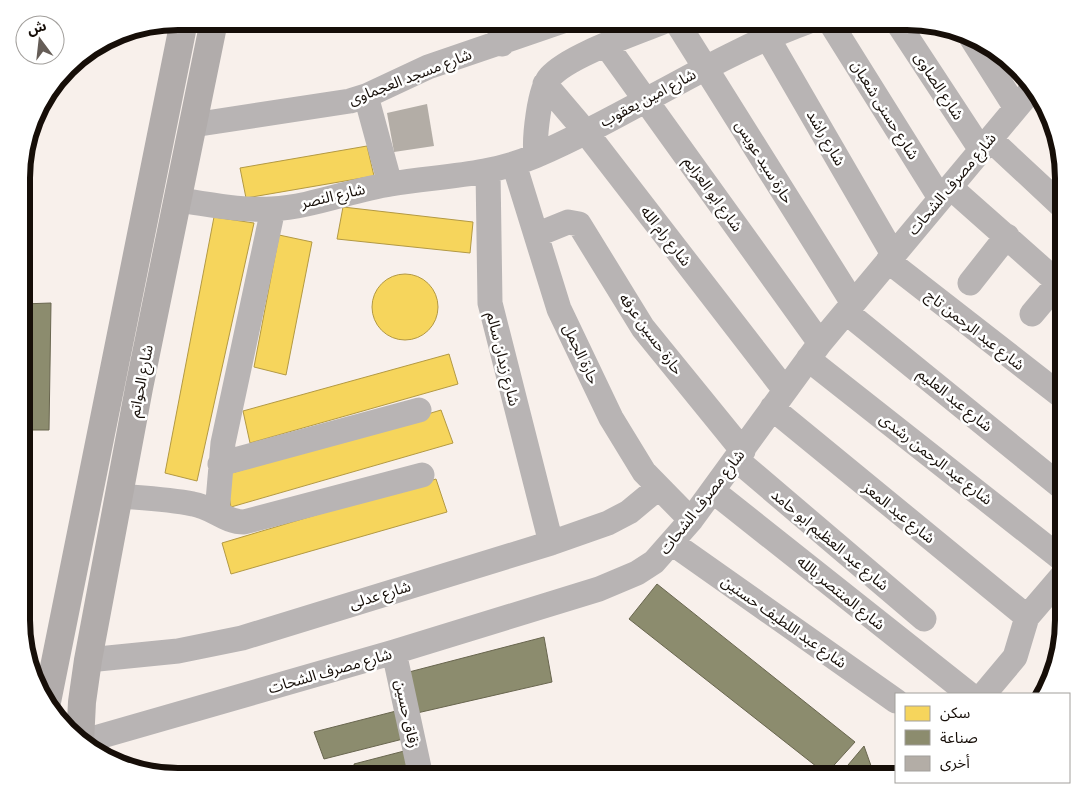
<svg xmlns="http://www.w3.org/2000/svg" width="1085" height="798" viewBox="0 0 1085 798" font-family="'IBM Plex Sans','Noto Sans Arabic',sans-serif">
<rect width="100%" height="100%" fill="#f8f0eb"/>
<path fill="#f6d55c" stroke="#b39943" d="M367 146 374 176 246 198 240 168Z
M343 207 473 222 470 253 337 239Z
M214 217 254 223 197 481 165 473Z
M279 235 312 242 286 375 254 367Z
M372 307a33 33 0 1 1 66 0a33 33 0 1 1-66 0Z
M449 354 458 384 250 443 243 411Z
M441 410 453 443 231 507 225 475Z
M436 479 447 512 231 574 222 543Z"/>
<path fill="#8c8c6e" stroke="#69664f" d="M51 303 49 430H22V304Z
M657 584 855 742 826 774 629 619Z
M544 637 552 682 417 713 409 672Z
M400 710 407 738 324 759 314 732Z
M864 746 875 777H854L848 765Z
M408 750 413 777H356L354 764Z
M192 766 193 776 157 774Z"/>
<path fill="#b3ada6" d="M427 104 434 146 394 152 387 113Z"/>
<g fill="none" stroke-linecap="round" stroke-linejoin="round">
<path stroke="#b8b4b4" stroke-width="25" d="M498 21 502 44
M676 21 853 303
M830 22 940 198
M897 22 981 150
M759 23 893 254
M969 34 1016 108
M606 45 820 343
M545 84 585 131 785 390
M366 96 390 184
M193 125 350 101 366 96 428 67 563 21
M990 139 1064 208
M536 155C534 139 539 89 550 77 569 55 637 33 665 21
M514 164 559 309 611 418 644 472 691 520
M488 171 490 303 551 543
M950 187 1064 288
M178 200C209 204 240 211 272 209 311 207 352 190 391 184 439 176 489 176 535 156 628 116 711 57 807 22
M536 235 568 222 579 224 643 328 743 451
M888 261 1064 398
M970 283 1007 236
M846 312 1064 489
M1032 314 1058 283
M808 359 1063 560
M772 408 1027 617
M737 460 924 619
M220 464 419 410
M713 491 969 694
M119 496C144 498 169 499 193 504 212 507 225 522 244 522L422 475
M217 513 223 443 273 209
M672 543 896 701
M394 652 421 777
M88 660 178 651 242 638 551 543 608 523 629 512 658 488
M984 694 1015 657 1027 617 1063 575
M81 742 394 652 599 589 637 573 654 562 691 520 820 343 1032 89"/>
<path stroke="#b1acab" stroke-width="28" d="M47 702 184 21
M80 742 82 702 88 660 139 388 214 21"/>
</g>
<g text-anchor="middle" stroke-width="5" stroke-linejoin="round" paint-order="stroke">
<g font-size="15" fill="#160e08" stroke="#fff">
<text transform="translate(410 77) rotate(-21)" y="5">شارع مسجد العجماوى</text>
<text transform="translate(939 86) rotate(57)" y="5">شارع الصاوى</text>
<text transform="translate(648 98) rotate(-28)" y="5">شارع امين يعقوب</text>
<text transform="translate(885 110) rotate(58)" y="5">شارع حسنى شعبان</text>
<text transform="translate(826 138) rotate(60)" y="5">شارع راشد</text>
<text transform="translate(764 162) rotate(58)" y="5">حارة سيد عويس</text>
<text transform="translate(952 184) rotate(-50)" y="5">شارع مصرف الشحات</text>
<text transform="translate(713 194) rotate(54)" y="5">شارع ابو العزايم</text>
<text transform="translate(333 196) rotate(-13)" y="5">شارع النصر</text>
<text transform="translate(666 236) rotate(52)" y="5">شارع رام الله</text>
<text transform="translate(975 330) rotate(38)" y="5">شارع عبد الرحمن تاج</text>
<text transform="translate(651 334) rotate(54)" y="5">حارة حسين عرفه</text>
<text transform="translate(581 354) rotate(65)" y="5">حارة الجمل</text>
<text transform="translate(503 359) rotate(76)" y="5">شارع زيدان سالم</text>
<text transform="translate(141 381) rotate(-79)" y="5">شارع الحواتم</text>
<text transform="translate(955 400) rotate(39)" y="5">شارع عبد العليم</text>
<text transform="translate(936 459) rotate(38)" y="5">شارع عبد الرحمن رشدى</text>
<text transform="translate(702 502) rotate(-52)" y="5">شارع مصرف الشحات</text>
<text transform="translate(899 513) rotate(39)" y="5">شارع عبد المعز</text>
<text transform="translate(830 540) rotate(40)" y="5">شارع عبد العظيم ابو حامد</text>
<text transform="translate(841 593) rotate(39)" y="5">شارع المنتصر بالله</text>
<text transform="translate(380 595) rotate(-17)" y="5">شارع عدلى</text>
<text transform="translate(784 622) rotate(35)" y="5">شارع عبد اللطيف حسنين</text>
<text transform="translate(330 671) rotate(-16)" y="5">شارع مصرف الشحات</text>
<text transform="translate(407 714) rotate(78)" y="5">زقاق حسين</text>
</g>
</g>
<path d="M0 0H1085V798H0ZM178 30H907A148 148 0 0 1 1055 178V620A148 148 0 0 1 907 768H178A148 148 0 0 1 30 620V178A148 148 0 0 1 178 30Z" fill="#fff" fill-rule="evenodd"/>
<path fill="none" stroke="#160e08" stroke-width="6" d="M178 30H907A148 148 0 0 1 1055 178V620A148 148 0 0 1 907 768H178A148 148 0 0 1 30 620V178A148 148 0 0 1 178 30Z"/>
<rect x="895" y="693" width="175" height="90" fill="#ffffff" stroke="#a29f9c"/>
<rect x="905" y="706" width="25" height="15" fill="#f6d55c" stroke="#a29f9c"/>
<text x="940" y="718" font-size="15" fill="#160e08">سكن</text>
<rect x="905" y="730" width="25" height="15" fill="#8c8c6e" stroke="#a29f9c"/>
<text x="940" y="743" font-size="15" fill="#160e08">صناعة</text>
<rect x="905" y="756" width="25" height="15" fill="#b3ada6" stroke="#a29f9c"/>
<text x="940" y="768" font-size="15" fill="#160e08">أخرى</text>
<g transform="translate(40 40) rotate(345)"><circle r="24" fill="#ffffff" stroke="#a29f9c"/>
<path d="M0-4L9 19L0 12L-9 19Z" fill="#655d57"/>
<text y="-8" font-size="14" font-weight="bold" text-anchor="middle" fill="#160e08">ش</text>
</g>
</svg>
